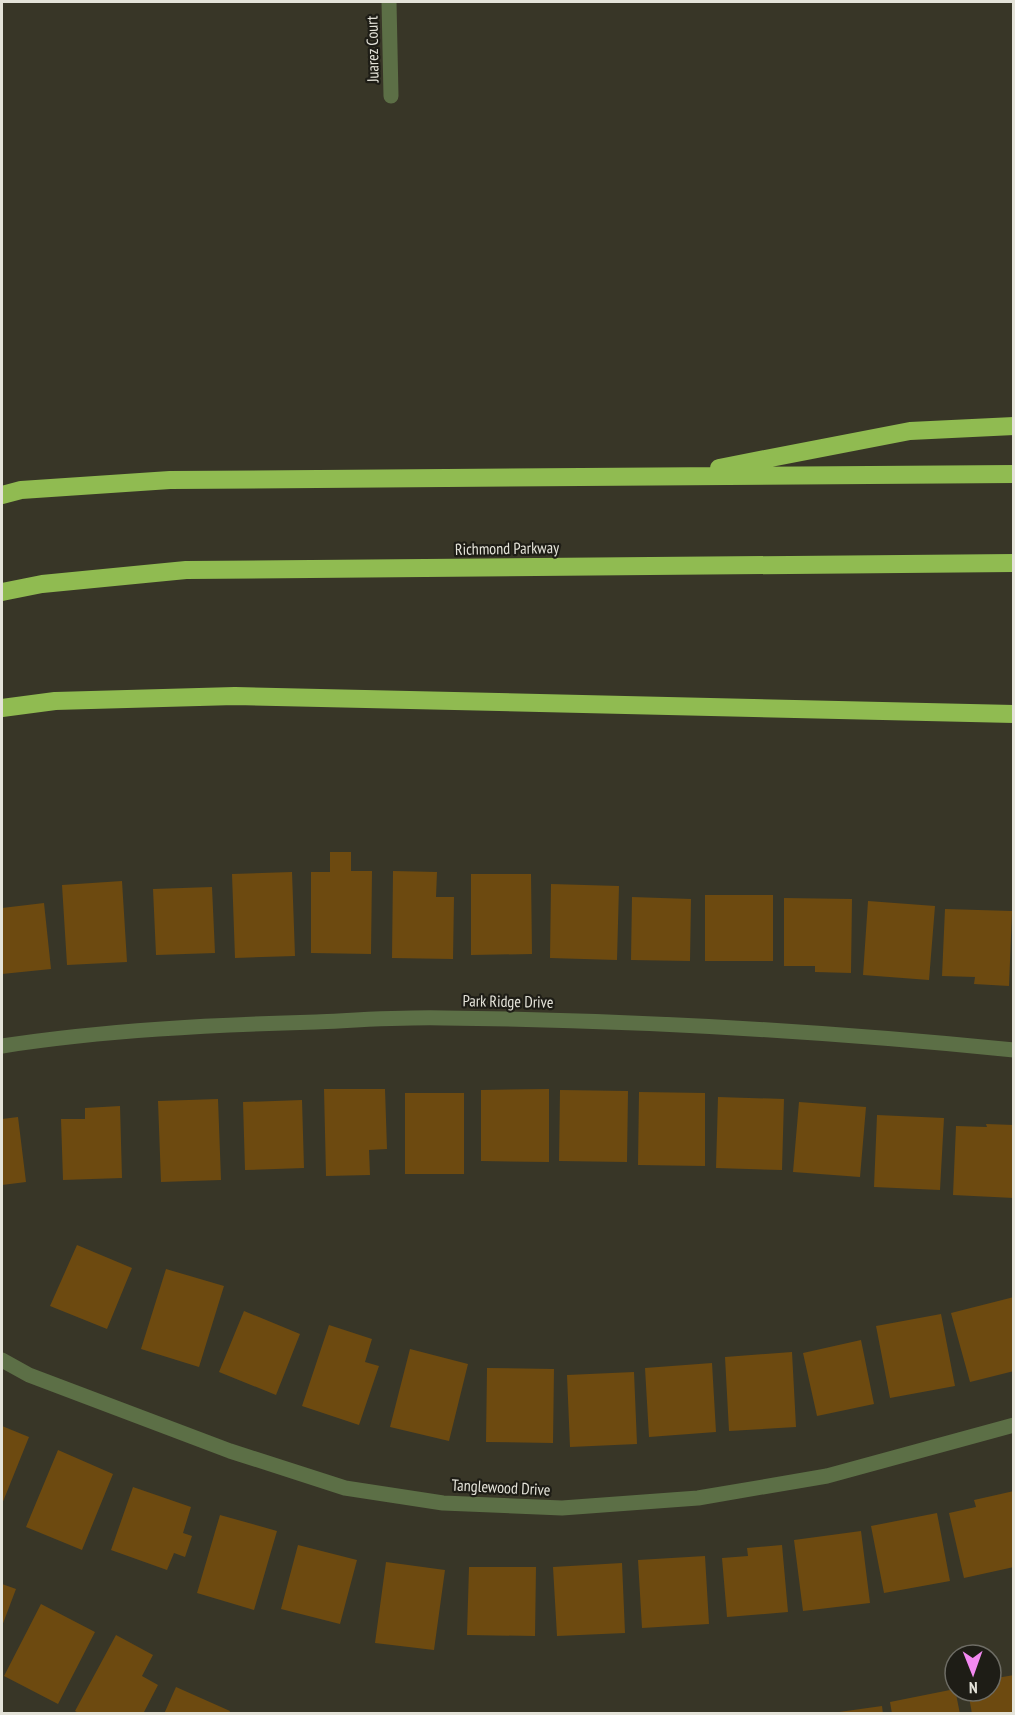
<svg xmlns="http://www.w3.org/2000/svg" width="1015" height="1715" viewBox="0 0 1015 1715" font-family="'PT Sans Narrow',sans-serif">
<rect width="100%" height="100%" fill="#383627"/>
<path fill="#6d4a10" d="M330 852H351V871H372L371 954 311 953V872H330Z
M393 871 437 872 436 897H454L453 959 392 958Z
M292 872 295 956 235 958 232 874Z
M471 874H531L532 954 471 955Z
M122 881 127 962 67 965 62 885Z
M551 884 619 886 617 960 550 958Z
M212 887 215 953 156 955 153 889Z
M705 895H773V961H705Z
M632 897 691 899 690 961 631 960Z
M784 898 852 899 851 973 815 972V966H784Z
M868 901 935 906 929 980 863 975Z
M44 903 51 969 2 974V908Z
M945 909 1012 911 1009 986 974 984 975 977 942 976Z
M324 1089H385L387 1149 369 1150 370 1175 326 1176Z
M549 1089V1162L481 1161V1090Z
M560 1090 628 1091 627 1162 559 1161Z
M639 1092 705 1093V1166L638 1165Z
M405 1093H464V1174H405Z
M718 1097 784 1099 782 1170 716 1168Z
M218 1099 221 1180 161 1182 158 1101Z
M302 1100 304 1168 245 1170 243 1102Z
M799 1102 866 1107 860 1177 793 1172Z
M120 1106 122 1178 63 1180 61 1119H85V1108Z
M877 1115 944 1118 940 1190 874 1187Z
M18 1117 26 1182 2 1185V1119Z
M986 1124 1014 1125V1198L953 1195 956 1126 987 1127Z
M77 1245 132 1268 107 1329 50 1306Z
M166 1269 224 1286 199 1367 141 1349Z
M1014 1297V1371L970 1382 951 1313Z
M244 1311 300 1334 276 1395 219 1372Z
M941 1314 955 1386 890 1398 876 1326Z
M329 1325 372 1339 365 1362 379 1366 359 1425 302 1406Z
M861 1340 874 1404 817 1416 803 1353Z
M410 1349 468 1364 449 1441 390 1427Z
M792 1352 796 1427 729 1431 725 1357Z
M712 1363 716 1432 649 1437 645 1368Z
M487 1368 554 1369 553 1443 486 1442Z
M634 1372 637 1444 570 1447 567 1375Z
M2 1426 29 1437 2 1504Z
M58 1450 113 1474 82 1550 26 1527Z
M133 1487 191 1507 183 1533 192 1536 185 1557 174 1553 167 1570 111 1550Z
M1014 1491V1567L964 1578 949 1513 976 1507 974 1500Z
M937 1513 950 1581 884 1593 871 1526Z
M220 1515 277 1531 254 1610 197 1593Z
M861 1531 870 1603 803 1611 794 1540Z
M298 1545 357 1560 340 1624 281 1609Z
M782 1545 788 1612 727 1617 722 1558 748 1556 747 1548Z
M705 1556 709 1624 642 1628 638 1560Z
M386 1562 445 1570 434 1650 375 1643Z
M622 1563 625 1633 557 1636 553 1567Z
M469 1567H536L535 1636 467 1635Z
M2 1584 16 1589 2 1626Z
M41 1604 95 1632 58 1704 4 1676Z
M116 1635 153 1655 142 1676 158 1685 143 1714H80L75 1711Z
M1014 1675V1714H972L968 1691H991V1679Z
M176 1687 230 1711 229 1714H164Z
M955 1689 960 1714H892L890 1702Z
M882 1706 883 1714H839V1712Z"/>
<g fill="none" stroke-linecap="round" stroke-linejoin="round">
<path stroke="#5c6f46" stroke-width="15" d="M389 2 391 96
M2 1046C106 1030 211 1025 316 1022 359 1020 401 1017 444 1018 634 1020 824 1031 1014 1050
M2 1360 29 1375 230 1451 345 1488 443 1503 562 1508 698 1498 827 1476 1014 1425"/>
<path stroke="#90bb51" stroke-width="18" d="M719 468 910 431 1014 426
M2 495 21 490 170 480 1014 474
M2 592 42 584 186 570 1014 563
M2 708 55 701 235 696 1014 714"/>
</g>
<g text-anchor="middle" stroke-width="4.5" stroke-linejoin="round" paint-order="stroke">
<g font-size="16" fill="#e4e3d9" stroke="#1e1d16">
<text transform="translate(372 49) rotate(-91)" y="6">Juarez Court</text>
<text transform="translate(507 548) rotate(-1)" y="6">Richmond Parkway</text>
<text transform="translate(508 1001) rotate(1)" y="6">Park Ridge Drive</text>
<text transform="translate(501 1487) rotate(3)" y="6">Tanglewood Drive</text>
</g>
</g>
<rect width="1015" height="1715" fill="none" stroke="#e4e3d9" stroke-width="6"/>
<g transform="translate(973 1673) rotate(179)"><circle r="28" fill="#1e1d16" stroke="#6d6c64" stroke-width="1.5"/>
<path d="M0-4.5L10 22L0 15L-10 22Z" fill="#f389f1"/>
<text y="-9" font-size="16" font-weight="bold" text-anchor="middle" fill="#e4e3d9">N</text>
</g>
</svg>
